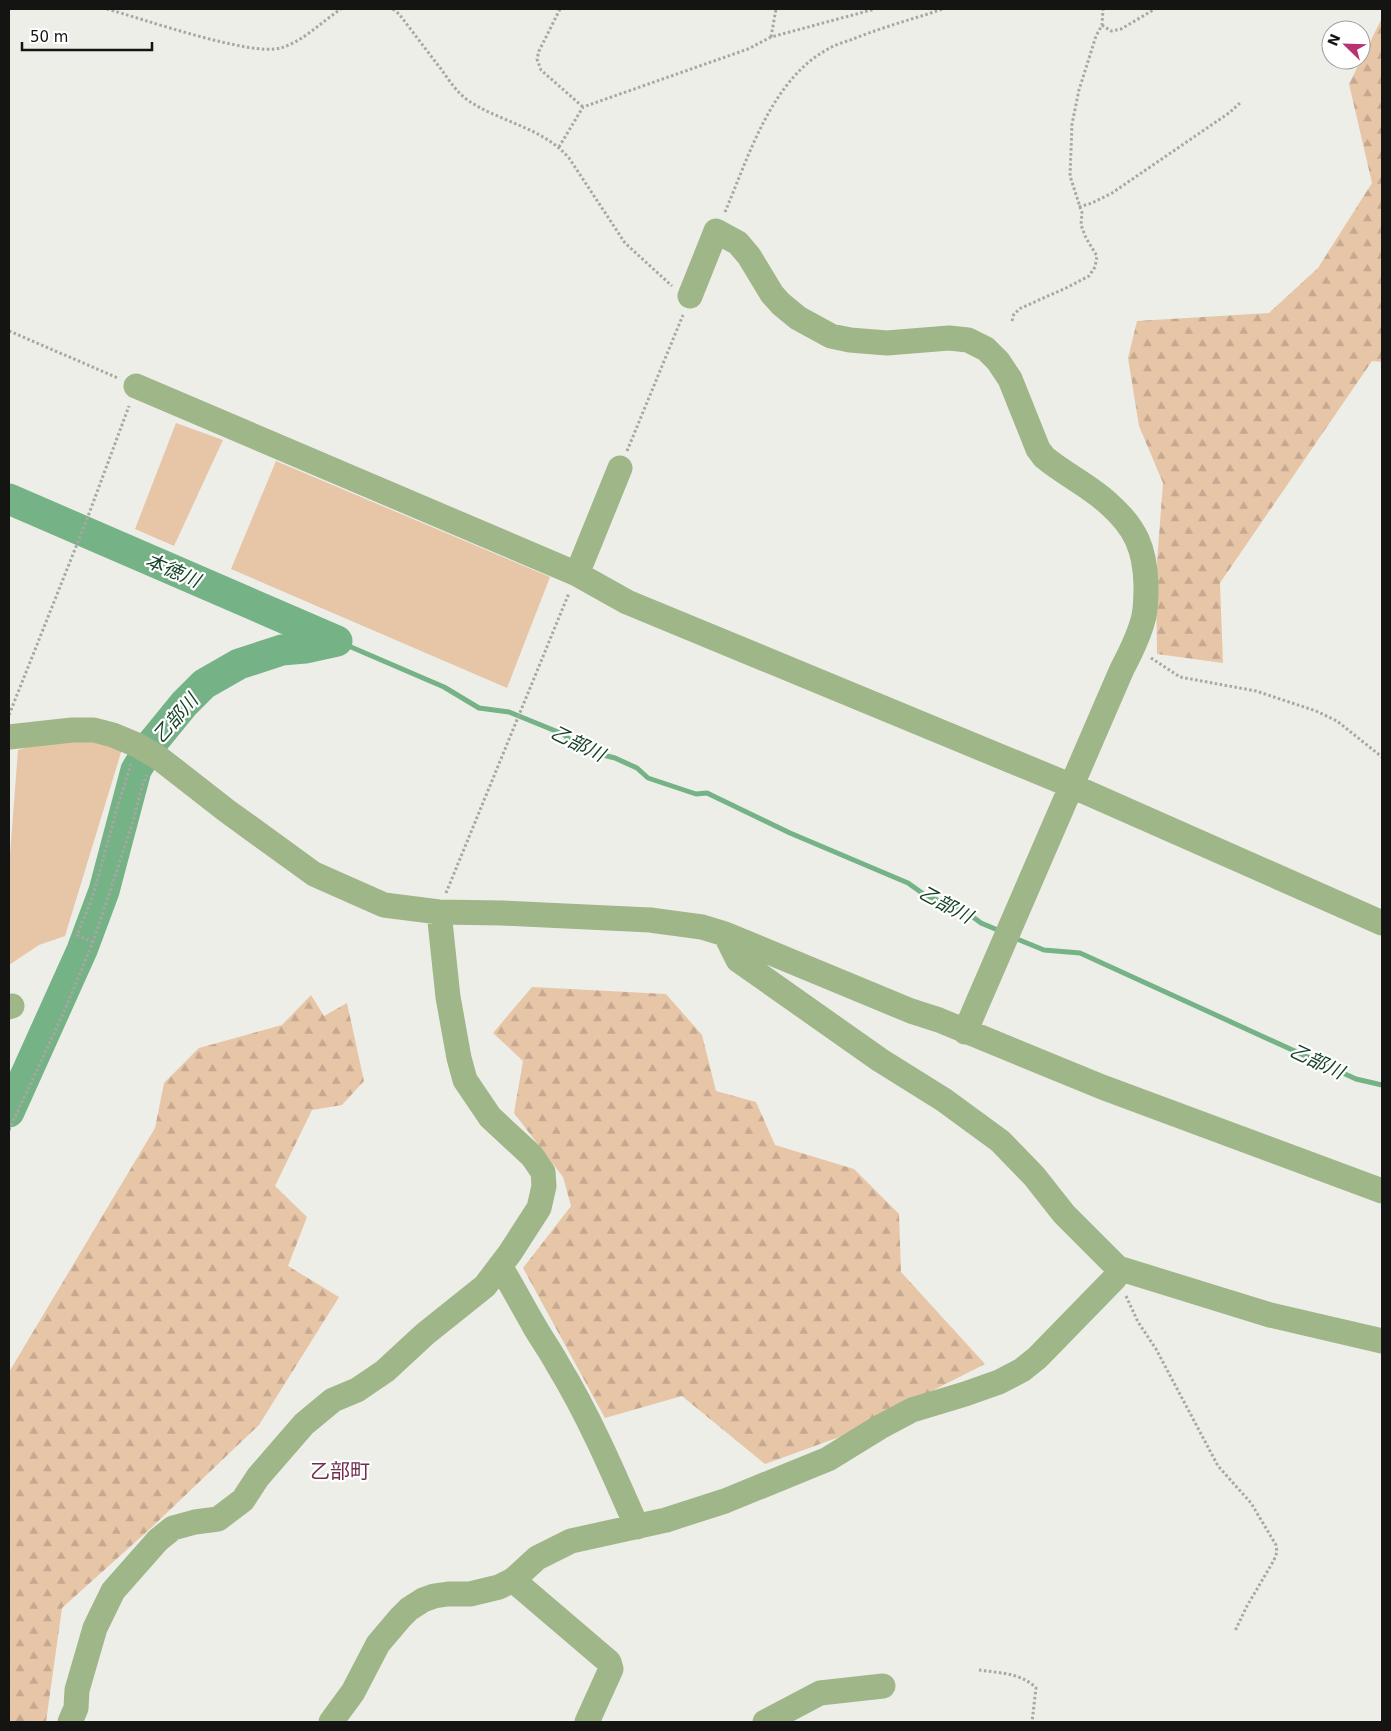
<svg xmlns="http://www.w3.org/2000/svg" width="1391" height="1731" viewBox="0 0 1391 1731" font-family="'DejaVu Sans','Noto Sans JP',sans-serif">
<defs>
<pattern id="forest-firs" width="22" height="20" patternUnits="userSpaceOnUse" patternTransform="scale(1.25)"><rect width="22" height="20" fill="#e7c5a7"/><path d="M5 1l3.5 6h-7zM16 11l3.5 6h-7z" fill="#c5a88f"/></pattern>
</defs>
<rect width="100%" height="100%" fill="#eeeee9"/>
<path fill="#e7c5a7" d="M176 423 223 440 174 546 135 529Z
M276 461 550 577 507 688 231 569Z
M90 741 123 746 65 936 39 945 9 965V868L18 750 41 743Z"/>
<path fill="url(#forest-firs)" d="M1382 18V362L1372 361 1220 583 1223 663 1157 654 1156 575 1163 483 1139 426 1128 358 1137 321 1269 313 1318 268 1372 183 1349 84Z
M532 987 666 994 702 1035 716 1091 756 1102 775 1145 854 1169 899 1214 901 1272 985 1364 845 1435 765 1464 682 1396 605 1418 523 1268 571 1206 563 1177 514 1113 523 1061 493 1033Z
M311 995 324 1016 347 1003 364 1081 342 1105 312 1110 275 1186 307 1217 288 1266 339 1297 259 1425 151 1528 62 1608 46 1722H9V1372L155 1128 164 1083 199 1048 282 1025Z"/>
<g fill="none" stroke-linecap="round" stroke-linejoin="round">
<path stroke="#75b286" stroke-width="5" d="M337 641 444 687 479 708 509 712 563 734 583 750 615 758 637 768 648 778 696 794 707 793 790 833 908 883 925 895 965 911 981 923 1000 931
M1012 937 1044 950 1080 953 1356 1079 1382 1085"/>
<path stroke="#75b286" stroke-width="31" d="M9 499 337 641
M9 1112 82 950 104 891 136 770 153 742 184 704 204 684 239 664 282 650 305 648 337 641"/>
<path stroke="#a7a7a3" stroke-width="3" stroke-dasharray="2.5 2.5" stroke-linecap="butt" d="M107 9C140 18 252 57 280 48 303 42 321 22 341 9
M393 9 399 14C413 32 427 51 441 69 449 80 457 93 469 101 502 123 542 127 569 158L625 243 672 286
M560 9 539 51 537 59 541 70 583 107
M1102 25 1111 31 1121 29 1155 9
M771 37 776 9
M559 147 583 107 748 49 771 37 875 9
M1079 207 1092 203 1112 193 1229 113 1240 103
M725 212C749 156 771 80 828 49 836 44 845 42 853 39 883 27 913 19 943 9
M1012 321 1014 314 1021 308 1066 288 1089 276 1095 267 1097 256 1086 238 1081 225 1082 213 1070 176 1072 124 1079 90 1096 36 1102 25 1103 9
M9 331 118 378
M627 451 683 315
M1151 658 1180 677 1256 691 1316 711 1337 721 1382 757
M9 715 87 519 129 406
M446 893 569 593
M93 942 77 935 93 896 117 808 131 764
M9 1130 63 1014 93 942 132 825 142 786 147 775
M1126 1296 1138 1322 1156 1349 1218 1466 1251 1503 1276 1545 1277 1552 1274 1560 1247 1606 1235 1631
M979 1670C999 1673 1022 1673 1036 1688L1032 1722"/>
<path stroke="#9fb689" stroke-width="25" d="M690 296 716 231 738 243 749 256 772 294 781 304 798 318 831 336 850 340 887 343 949 338 968 340 986 349 998 361 1010 379 1038 449 1044 457C1064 474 1090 486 1109 504 1136 528 1145 549 1146 585 1146 595 1146 606 1144 616 1140 634 1131 652 1122 669L965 1032
M136 386 577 574 627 602 1072 786 1382 923
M577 574 620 468
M9 737 72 730H94L113 735 137 745 159 758 227 811 314 874 384 905 439 912 502 913 650 920 702 927 725 934 911 1011 939 1020 1102 1087 1382 1191
M725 934 738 960 880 1060 944 1100 1000 1141 1034 1176 1064 1214 1118 1268 1270 1315 1382 1341
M9 1007 12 1006
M500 1266C511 1284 521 1303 532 1322 540 1337 550 1350 558 1365 589 1416 613 1472 637 1527
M513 1580 609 1662 611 1669 587 1722
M70 1722 76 1708 77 1690 95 1628 113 1591 158 1540 173 1528 195 1522 218 1519 243 1500 258 1477 304 1424 333 1400 357 1390 385 1371 425 1334 485 1286 510 1253 539 1208 544 1186 543 1172 532 1156 490 1117 465 1080 459 1058 448 997 439 912
M331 1722 353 1692 378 1644 400 1618 409 1609 423 1600 434 1596 448 1594H470L499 1587 513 1580 537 1558 571 1541 666 1520 725 1501 828 1459 880 1427 912 1410 965 1394 999 1382 1022 1370 1037 1358 1115 1278 1118 1268
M765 1722 820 1693 883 1686"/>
</g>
<g text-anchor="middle" stroke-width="4.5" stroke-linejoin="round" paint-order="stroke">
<g font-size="19" font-style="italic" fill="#164326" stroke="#fff">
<text transform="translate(173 570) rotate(23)" y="7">本徳川</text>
<text transform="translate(175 718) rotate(-49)" y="7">乙部川</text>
<text transform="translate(578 743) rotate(26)" y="7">乙部川</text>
<text transform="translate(946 904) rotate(28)" y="7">乙部川</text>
<text transform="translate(1317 1061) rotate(25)" y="7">乙部川</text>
</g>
<g font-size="20" fill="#712f4c" stroke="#fff">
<text x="340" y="1478">乙部町</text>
</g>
</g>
<rect width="1391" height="1731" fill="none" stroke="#141412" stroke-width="20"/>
<g transform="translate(1346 45) rotate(293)"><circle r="24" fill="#ffffff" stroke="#a1a1a0"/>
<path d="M0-4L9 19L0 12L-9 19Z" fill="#b83173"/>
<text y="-8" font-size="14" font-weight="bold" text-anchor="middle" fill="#141412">N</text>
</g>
<path d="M22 42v8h130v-8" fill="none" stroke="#141412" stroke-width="2.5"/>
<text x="30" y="42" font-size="15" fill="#141412" stroke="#ffffff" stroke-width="4" paint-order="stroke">50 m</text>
</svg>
